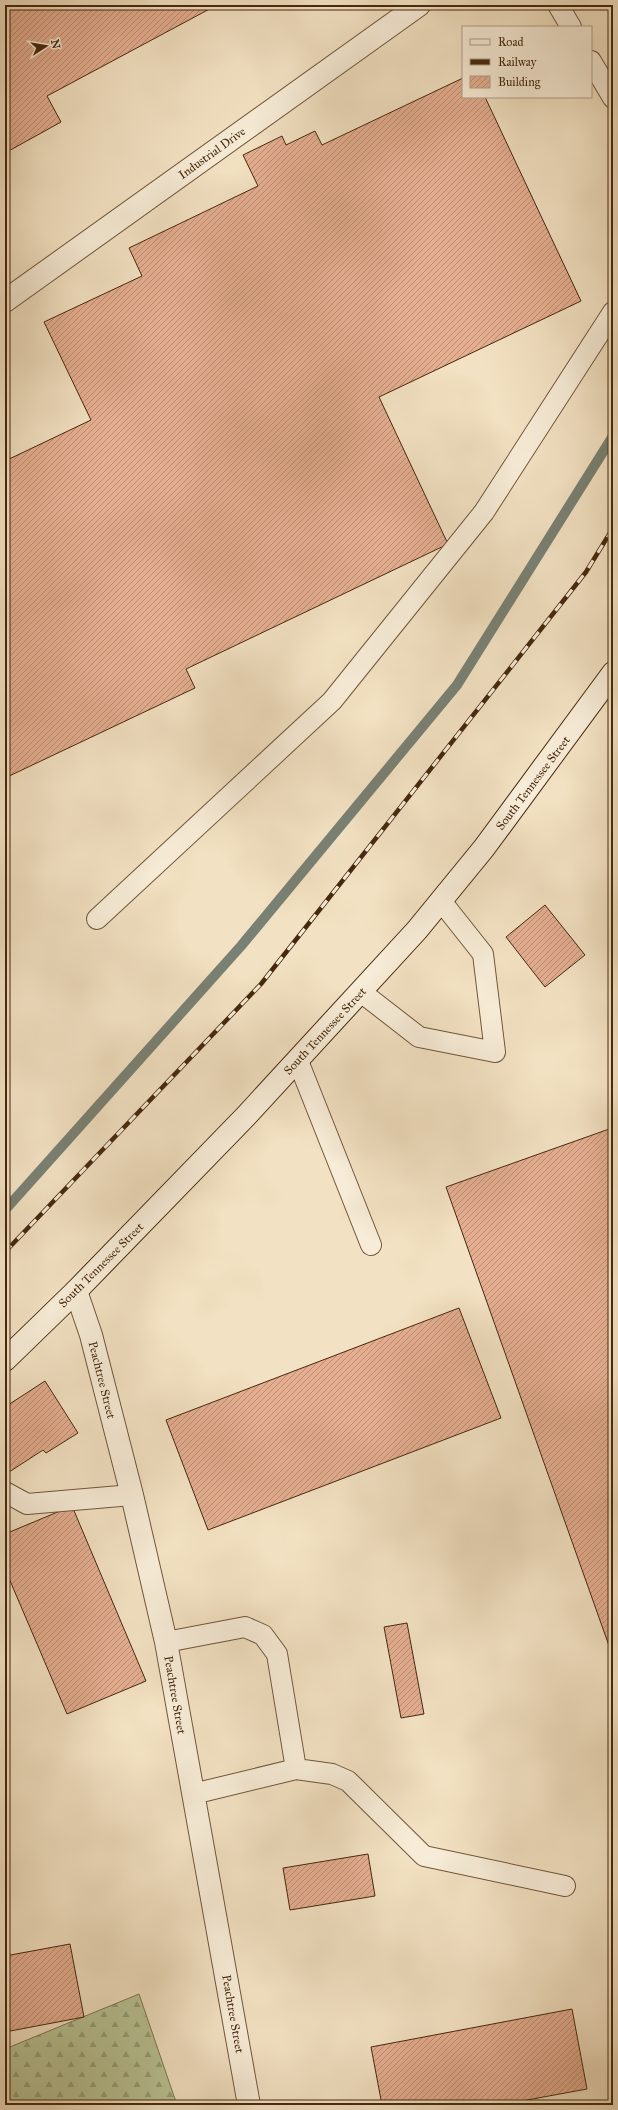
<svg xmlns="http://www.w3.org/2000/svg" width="618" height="2110" viewBox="0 0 618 2110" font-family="'IM FELL Great Primer',serif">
<defs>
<pattern id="forest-firs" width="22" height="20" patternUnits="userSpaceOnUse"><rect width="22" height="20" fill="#b8c395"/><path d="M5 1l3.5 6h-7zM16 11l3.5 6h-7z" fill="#979e78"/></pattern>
<pattern id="building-hatch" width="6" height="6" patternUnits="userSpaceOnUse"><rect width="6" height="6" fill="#e5ae91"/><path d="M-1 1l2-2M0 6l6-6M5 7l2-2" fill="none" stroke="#bb8e75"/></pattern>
</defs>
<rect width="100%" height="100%" fill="#f2e1c2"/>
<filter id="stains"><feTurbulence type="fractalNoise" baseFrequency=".005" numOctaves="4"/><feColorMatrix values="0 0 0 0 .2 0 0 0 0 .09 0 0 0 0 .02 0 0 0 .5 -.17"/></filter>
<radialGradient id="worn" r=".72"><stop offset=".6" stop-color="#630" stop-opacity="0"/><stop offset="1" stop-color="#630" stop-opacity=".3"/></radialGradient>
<path fill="url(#forest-firs)" stroke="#7e7651" d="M139 1994 177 2105H5V2049Z"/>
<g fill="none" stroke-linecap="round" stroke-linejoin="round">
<path stroke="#798174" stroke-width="10" d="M5 1210 241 946 457 685 613 436"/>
</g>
<path fill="url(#building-hatch)" stroke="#45280d" d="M5 5H217L47 96 61 122 5 153Z
M463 78V97H485L581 301 379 397 448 544 186 669 195 688 5 778V461L91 420 44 322 142 276 129 248 258 186 243 155 282 136 286 145 315 131 322 145Z
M545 905 585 955 545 987 506 937Z
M612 1128 613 1130V1657L446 1187Z
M459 1308 501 1418 208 1530 166 1420Z
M45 1381 78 1433 46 1453 43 1450 6 1474 5 1407Z
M72 1506 146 1681 67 1714 5 1569V1534Z
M407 1623 424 1714 401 1718 384 1627Z
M368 1854 375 1896 290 1910 283 1868Z
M70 1944 84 2017 5 2032V1956Z
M572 2009 587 2089 500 2105H382L371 2047Z"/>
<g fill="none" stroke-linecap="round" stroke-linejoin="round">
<defs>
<path id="lane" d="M558 5 571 27
M591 61 613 98
M97 919 332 701 484 512 613 312
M361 992 419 1037 495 1052 483 954 441 901
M298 1061 371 1245
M5 1492 27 1504 132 1495
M166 1642 245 1627 263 1635 277 1654 296 1769
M193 1794 296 1769 332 1774 348 1781 424 1856 565 1886"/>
<path id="street" d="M5 301 419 5
M76 1291 91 1335 132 1495 166 1642 249 2105"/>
<path id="secondary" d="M5 1360 76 1291 246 1116 417 930 484 848 613 673"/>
</defs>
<use href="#lane" stroke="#70563a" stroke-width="22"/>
<use href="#street" stroke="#70563a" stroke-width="24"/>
<use href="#secondary" stroke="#45280d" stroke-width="24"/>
<use href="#lane" stroke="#f7ecd7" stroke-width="20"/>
<use href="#street" stroke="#f7ecd7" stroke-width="22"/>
<use href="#secondary" stroke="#f7ecd7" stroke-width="22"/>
<defs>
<path id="rail" d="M5 1252 261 984 586 572 613 528"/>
</defs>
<use href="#rail" stroke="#45280d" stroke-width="4.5"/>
<use href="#rail" stroke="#f7ecd7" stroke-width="3" stroke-dasharray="9" stroke-linecap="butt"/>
</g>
<g text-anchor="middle" stroke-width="4" stroke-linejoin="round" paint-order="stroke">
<g font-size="12" fill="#45280d" stroke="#f7ecd7">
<text transform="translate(212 153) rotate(-36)" y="4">Industrial Drive</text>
<text transform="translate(533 783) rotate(-53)" y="4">South Tennessee Street</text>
<text transform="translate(325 1031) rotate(-47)" y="4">South Tennessee Street</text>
<text transform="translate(101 1265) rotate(-45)" y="4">South Tennessee Street</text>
<text transform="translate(102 1380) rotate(76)" y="4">Peachtree Street</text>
<text transform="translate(175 1695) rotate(80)" y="4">Peachtree Street</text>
<text transform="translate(233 2014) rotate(80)" y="4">Peachtree Street</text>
</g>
</g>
<rect width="618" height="2110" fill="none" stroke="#f2e1c2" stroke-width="20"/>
<rect x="6" y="6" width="606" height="2098" fill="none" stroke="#45280d" stroke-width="2"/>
<rect x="10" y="10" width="598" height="2090" fill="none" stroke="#45280d"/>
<rect x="462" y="26" width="130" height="72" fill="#f7ecd7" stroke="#b09e86"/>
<rect x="470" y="39" width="20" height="6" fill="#f7ecd7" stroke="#b09e86"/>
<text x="498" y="46" font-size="12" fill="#45280d">Road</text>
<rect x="470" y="59" width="20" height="6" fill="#45280d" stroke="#b09e86"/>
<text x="498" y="66" font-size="12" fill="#45280d">Railway</text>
<rect x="470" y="76" width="20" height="12" fill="url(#building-hatch)" stroke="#b09e86"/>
<text x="498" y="86" font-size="12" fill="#45280d">Building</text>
<g transform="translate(46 46) rotate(78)" stroke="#f7ecd7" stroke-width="3" paint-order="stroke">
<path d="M0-3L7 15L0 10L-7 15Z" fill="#45280d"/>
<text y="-6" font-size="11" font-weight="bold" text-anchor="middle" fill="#45280d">N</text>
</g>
<rect width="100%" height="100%" filter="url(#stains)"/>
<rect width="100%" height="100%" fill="url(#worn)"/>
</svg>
